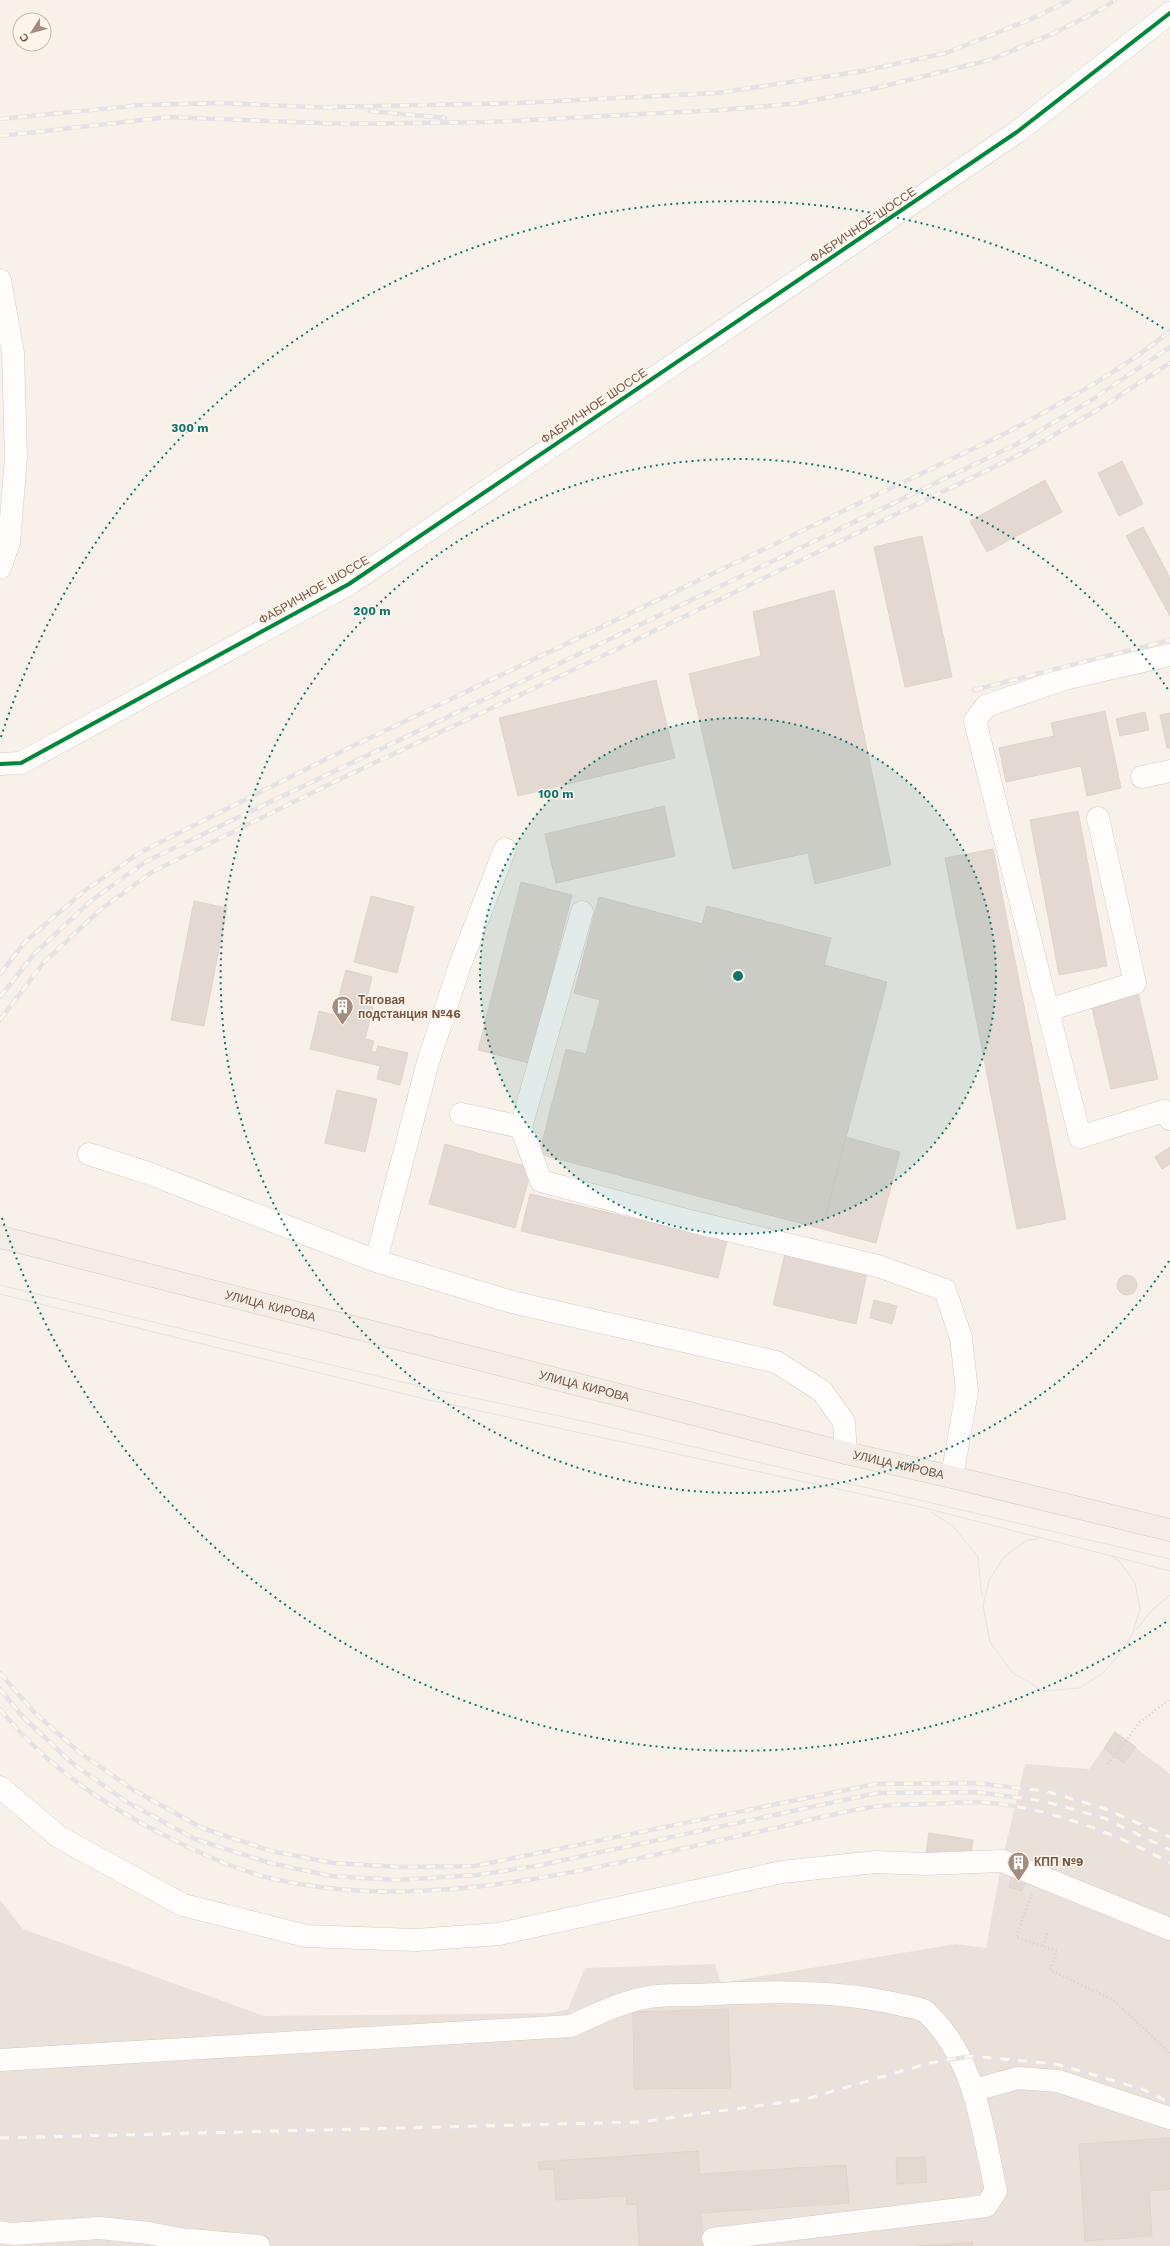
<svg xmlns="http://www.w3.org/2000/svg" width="1170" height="2246" viewBox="0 0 1170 2246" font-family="'Work Sans',sans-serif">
<rect width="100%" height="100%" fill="#f7f1ea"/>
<path fill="#ebe1db" d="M1115 1732 1170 1774V2246H0V1900L23 1929 264 2016 551 2013 568 2009 585 1968 715 1964 721 1983 956 1944 986 1948 1002 1861 1025 1764 1089 1769Z"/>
<path fill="#e4d9d2" stroke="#e0d3cc" d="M1122 461 1143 504 1119 516 1098 473Z
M1045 480 1062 512 987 552 970 521Z
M1143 527 1170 578V616L1126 536Z
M922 536 952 677 905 687 874 547Z
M834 590 891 865 815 884 808 853 733 869 689 674 761 656 753 612Z
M656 680 675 758 518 796 499 718Z
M1105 711 1121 788 1087 796 1081 766 1006 782 999 748 1054 736 1051 723Z
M1145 712 1149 730 1120 736 1116 719Z
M1170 713V748H1167L1160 715Z
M664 806 675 856 556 883 545 834Z
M1078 811 1107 966 1059 975 1030 820Z
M993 849 1066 1219 1017 1229 945 858Z
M521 882 572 895 529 1063 478 1050Z
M371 896 414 907 397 973 354 962Z
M599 897 702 924 707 906 831 938 824 965 887 982 822 1229 539 1154 566 1049 586 1054 600 1000 574 993Z
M194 901 227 908 204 1026 171 1020Z
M346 970 372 977 365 1005 373 1007 365 1039 374 1041 371 1051 376 1052 378 1046 408 1053 400 1085 377 1079 380 1066 310 1049 319 1011 334 1015Z
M1138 993 1158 1079 1111 1089 1091 1004Z
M337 1090 377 1099 365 1152 325 1143Z
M846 1137 900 1152 876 1243 822 1229Z
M445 1144 532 1168 515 1228 429 1204Z
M1170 1147V1164L1162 1169 1155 1157Z
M530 1194 727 1241 718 1278 521 1231Z
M785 1254 867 1273 856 1324 773 1305Z
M1117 1285a10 10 0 1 1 20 0a10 10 0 1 1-20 0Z
M874 1300 897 1306 892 1324 870 1318Z
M1115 1732 1136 1747 1124 1763 1104 1748Z
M929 1833 973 1840 970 1860 926 1853Z
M1013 1872 1027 1876 1022 1891 1009 1887Z
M728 2009 731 2088 634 2089 633 2012Z
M1170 2138V2189L1149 2191 1152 2236 1085 2241 1079 2144Z
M698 2151 700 2174 846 2165 849 2203 701 2213 704 2246H639L637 2204 627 2205 626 2196 556 2200 554 2169 539 2170 538 2162Z
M925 2157 927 2182 897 2184 896 2158Z
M972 2242 973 2246H917Z"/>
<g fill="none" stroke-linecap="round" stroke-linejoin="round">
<defs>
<path id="minor" d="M0 280 13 353 16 458 9 542 0 568
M1170 655 1064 679 986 706 975 721 1080 1137 1164 1111 1170 1119
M0 764 21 763 349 584 1017 132 1170 13
M1142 777 1170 771
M582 912 521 1127 541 1181 690 1221 878 1266 945 1290 961 1338 967 1391 952 1477
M1048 1010 1135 983 1098 818
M461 1114 521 1127
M89 1154 148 1173 376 1261 512 1302 776 1362 822 1391 844 1422 846 1453
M376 1261 428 1062 460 965 505 849
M0 1787 59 1837 183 1905 306 1936 415 1940 499 1934 782 1872 875 1862 926 1864 1002 1861 1170 1929
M0 2060 571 2026C595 2015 619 2003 644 1998 660 1994 679 1995 695 1995 765 1991 838 1989 906 2006 912 2007 921 2008 926 2012 976 2058 982 2129 996 2191L986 2206 713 2239
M974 2090 1018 2078 1058 2081 1170 2118
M0 2232 13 2234 99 2228 149 2233 179 2239 259 2246"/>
<g id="major">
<path id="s1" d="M0 1237 846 1453 952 1477 1170 1530"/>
</g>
</defs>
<use href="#minor" stroke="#d6ccc6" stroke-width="23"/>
<use href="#major" stroke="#d6cbc5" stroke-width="23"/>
<path stroke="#dad0cd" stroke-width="2.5" stroke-dasharray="1 3" stroke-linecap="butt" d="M1108 1764 1140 1722 1170 1699
M1032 1894 1016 1937 1057 1951 1050 1970 1113 2000 1170 2053
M1043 1946 1047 1933"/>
<use href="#minor" stroke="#fefdfc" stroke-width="22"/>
<use href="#major" stroke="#f3ede5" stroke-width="22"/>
<path stroke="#e4e2e5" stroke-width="1" d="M0 1285 423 1387 592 1423 1170 1559
M0 1294 425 1399 925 1508 1170 1571
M931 1512 953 1526 978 1557 982 1597
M1037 1539 1027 1540 1005 1556 990 1578 983 1605 990 1642 1013 1673 1044 1691 1080 1688 1104 1672 1120 1654 1132 1635 1140 1609 1135 1583 1120 1562 1113 1557
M1136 1630 1151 1611 1170 1595"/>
<defs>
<path id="rail" d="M328 107 517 103 717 93 863 71 946 53 1029 20 1070 0
M370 111 445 118
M0 119 142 105 222 103 334 108
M0 136 169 117 345 124 489 122 722 110 800 103 872 89 990 60 1054 33 1102 9 1115 0
M974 690 1170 640
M0 974 25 942 84 891 141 852 328 758 1010 431C1065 401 1121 371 1170 331
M0 997 35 953 92 900 145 862 1017 444 1090 401 1170 347
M0 1020 44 962 100 910 152 872 338 780 571 671 1023 453 1097 410 1170 363
M0 1673 35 1713 79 1752 132 1789 202 1828 271 1851 333 1863 401 1867 475 1866 875 1784 975 1783 1045 1791 1103 1808 1170 1837
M0 1689 23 1717 71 1762 125 1801 195 1839 270 1863 331 1876 397 1880 477 1875 536 1866 877 1793 976 1792 1043 1801 1104 1818 1170 1850
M0 1709C41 1761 98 1801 156 1831 191 1849 228 1867 266 1877 430 1918 610 1863 771 1829 807 1821 844 1810 881 1806 895 1804 910 1805 925 1804 941 1804 958 1802 975 1802 1042 1805 1111 1831 1170 1863
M0 2138 641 2122 806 2099 930 2063 971 2056 1056 2064 1142 2089 1170 2103"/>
</defs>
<use href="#rail" stroke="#e4e2e5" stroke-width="4.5"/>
<use href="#rail" stroke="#fff6eb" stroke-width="3" stroke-dasharray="9" stroke-linecap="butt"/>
<defs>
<path id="cycleway" d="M0 764 21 763 349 584 1017 132 1170 13"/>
</defs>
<use href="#cycleway" stroke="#fff6eb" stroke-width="6"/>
<use href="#cycleway" stroke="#00873e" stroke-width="4"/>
</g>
<circle cx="738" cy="976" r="258" fill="#0f766e" fill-opacity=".12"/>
<g fill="none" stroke="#0f766e" stroke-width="2" stroke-dasharray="2 4">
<circle cx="738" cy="976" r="258"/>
<path d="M1169 1261A517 517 0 1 1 1169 691"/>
<path d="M1166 1622A775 775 0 0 1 1 1215M1 737A775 775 0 0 1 1166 330"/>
</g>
<defs>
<symbol id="building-pin" viewBox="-11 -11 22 30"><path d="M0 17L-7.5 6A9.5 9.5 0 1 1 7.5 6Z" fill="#a48c81" stroke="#fff6eb"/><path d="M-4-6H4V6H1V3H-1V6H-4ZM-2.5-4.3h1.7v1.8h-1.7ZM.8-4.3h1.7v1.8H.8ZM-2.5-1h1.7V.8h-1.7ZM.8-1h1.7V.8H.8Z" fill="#fff"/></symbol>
</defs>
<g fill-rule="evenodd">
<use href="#building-pin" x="330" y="994" width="25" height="34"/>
<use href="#building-pin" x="1006" y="1850" width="25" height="34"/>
</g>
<g text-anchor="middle" stroke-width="3" stroke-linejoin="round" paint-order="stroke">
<g font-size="12" fill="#775648" stroke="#fff6eb">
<text transform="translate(863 225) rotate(-34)" y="4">ФАБРИЧНОЕ ШОССЕ</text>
<text transform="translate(594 406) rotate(-34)" y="4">ФАБРИЧНОЕ ШОССЕ</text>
<text transform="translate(314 590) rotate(-30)" y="4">ФАБРИЧНОЕ ШОССЕ</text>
<text dy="4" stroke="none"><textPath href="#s1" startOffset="279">УЛИЦА КИРОВА</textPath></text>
<text dy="4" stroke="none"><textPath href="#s1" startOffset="603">УЛИЦА КИРОВА</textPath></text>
<text dy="4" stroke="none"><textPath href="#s1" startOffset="927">УЛИЦА КИРОВА</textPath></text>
</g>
<g font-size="12" font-weight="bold" fill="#775648" stroke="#fff6eb" text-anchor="start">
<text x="358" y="1004">Тяговая<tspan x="358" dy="14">подстанция №46</tspan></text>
<text x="1034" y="1866">КПП №9</text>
</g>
</g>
<circle cx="738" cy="976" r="6" fill="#0f766e" stroke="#fff6eb" stroke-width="2"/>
<g font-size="12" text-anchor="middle" font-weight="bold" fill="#0f766e" stroke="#fff6eb" stroke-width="3" stroke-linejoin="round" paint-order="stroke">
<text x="190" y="432">300 m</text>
<text x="372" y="615">200 m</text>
<text x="556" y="798">100 m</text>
</g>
<g transform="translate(32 32) rotate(234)"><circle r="19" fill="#fff6eb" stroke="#c9b6aa"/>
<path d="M0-3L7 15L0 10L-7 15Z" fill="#a48c81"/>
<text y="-6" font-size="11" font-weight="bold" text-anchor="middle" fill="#775648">С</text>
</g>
</svg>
